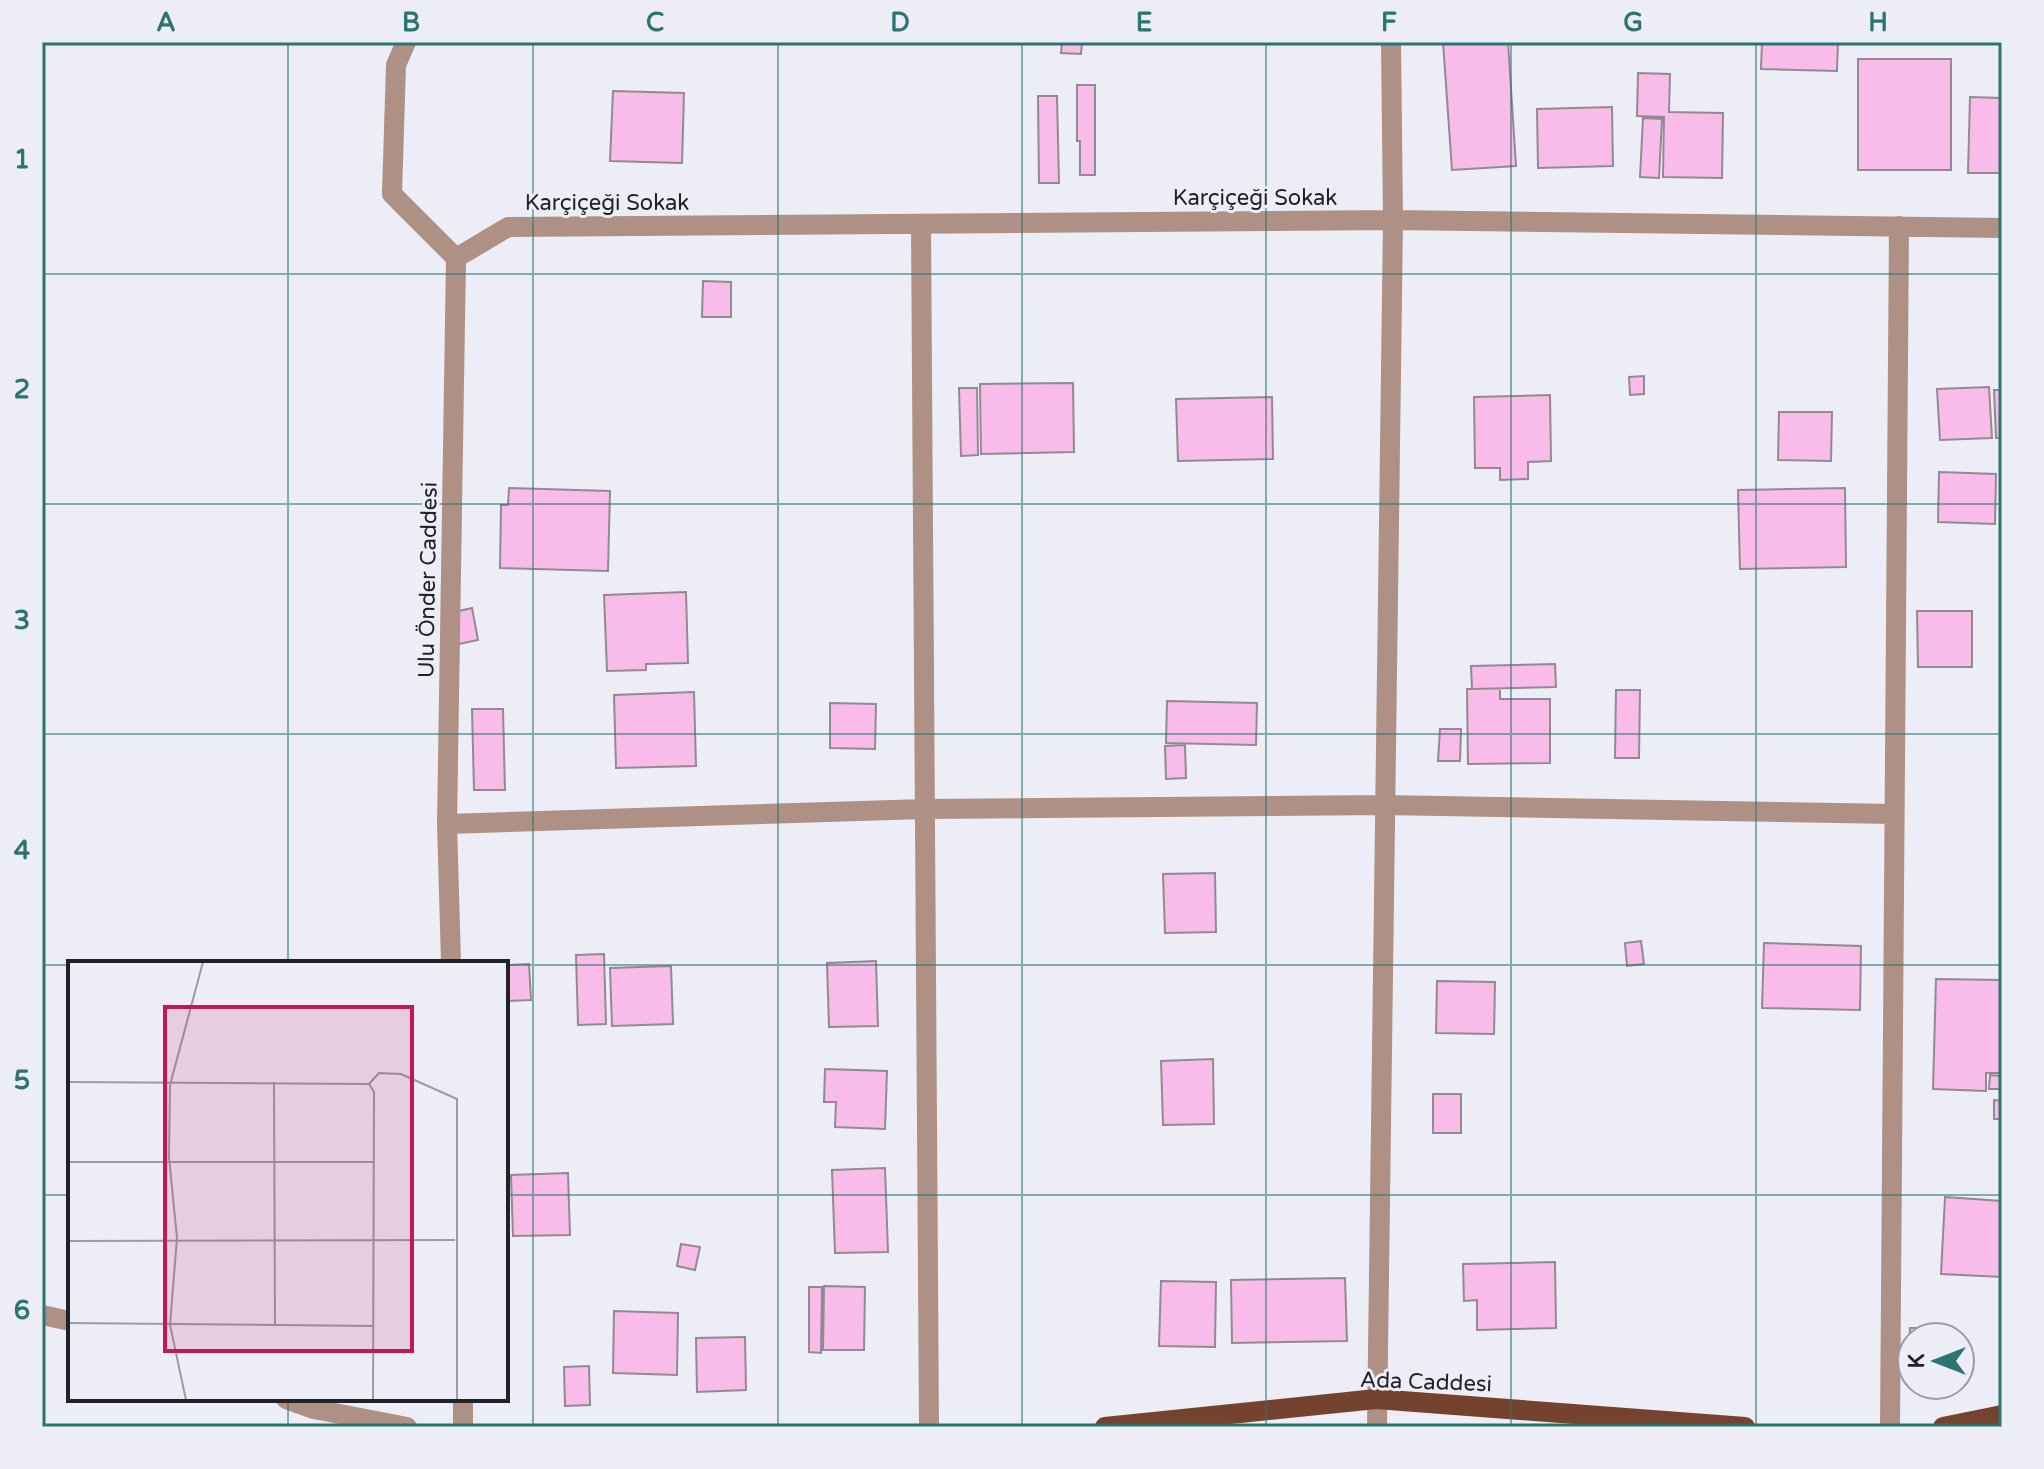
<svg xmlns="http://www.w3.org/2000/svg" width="2044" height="1469" viewBox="0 0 2044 1469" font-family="'Varela Round',sans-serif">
<rect width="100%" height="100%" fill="#ededf7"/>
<path fill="#f9bcea" stroke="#928a8f" stroke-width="2" d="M1062 42H1082L1081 54 1061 53Z
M1443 42H1508L1516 166 1452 170Z
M1762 42H1838L1837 71 1761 69Z
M1858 59H1951V170H1858Z
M1638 73 1670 74 1669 112 1723 113 1722 178 1663 177 1664 117 1637 116Z
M1077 85H1095V175H1080V141H1077Z
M613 91 684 93 682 163 610 161Z
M1038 96H1057L1059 183H1039Z
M1970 97 2002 98V173H1968Z
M1612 107 1613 166 1538 168 1537 109Z
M1643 118 1662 119 1659 178 1640 177Z
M703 281 731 282V317H702Z
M1644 376V394L1630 395 1629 377Z
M1073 383 1074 452 981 454 980 384Z
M1989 387 1992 438 1940 440 1937 389Z
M959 388H977L978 455 961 456Z
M1994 390H2002V438H1996Z
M1550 395 1551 461 1528 462V479L1500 480V468H1475L1474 397Z
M1272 397 1273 459 1178 461 1176 399Z
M1779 412H1832L1831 461 1778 460Z
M1939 472 1996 474 1995 524 1938 522Z
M509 488 610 491 608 571 500 568 501 505H508Z
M1845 488 1846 567 1740 569 1738 490Z
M686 592 688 663 646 664V670L607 671 604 595Z
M472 608 478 640 459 644 454 612Z
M1917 611H1972V667H1918Z
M1555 664 1556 687 1472 689 1471 666Z
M1467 689H1500V699H1550V763L1468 764Z
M1616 690H1640L1639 758H1615Z
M694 692 696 766 616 768 614 695Z
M1167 701 1257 703 1256 745 1166 743Z
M830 703 876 704 875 749 830 748Z
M472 709H503L505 790H474Z
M1440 729H1461L1460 761H1438Z
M1185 745 1186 778 1166 779 1165 746Z
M1215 873 1216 932 1165 933 1163 874Z
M1641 941 1644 964 1627 966 1625 943Z
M1764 943 1861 946 1860 1010 1762 1008Z
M604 954 606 1024 578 1025 576 955Z
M876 961 878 1026 829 1027 827 963Z
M529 964 531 1000 506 1001V965Z
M671 966 673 1024 612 1026 610 968Z
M1936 979 2002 980V1073H1986V1091L1933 1089Z
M1437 981 1495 982 1494 1034 1436 1033Z
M1213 1059 1214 1124 1163 1125 1161 1061Z
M825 1069 887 1071 885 1129 835 1127 836 1102H824Z
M1990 1075 2002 1076V1089H1989Z
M1433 1094H1461V1133H1433Z
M1994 1100 2002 1101V1119H1994Z
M885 1168 888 1252 835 1253 832 1170Z
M568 1173 570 1235 513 1236 511 1175Z
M1945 1197 2002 1201V1277L1941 1274Z
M681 1244 700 1247 695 1270 677 1266Z
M1555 1262 1556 1328 1477 1330V1300L1464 1301 1463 1264Z
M1345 1278 1347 1341 1232 1343 1231 1280Z
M1161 1281 1216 1282 1215 1347 1159 1346Z
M824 1286 865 1287 864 1350H823Z
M809 1287H822L821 1353 809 1352Z
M614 1311 678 1313 677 1375 613 1373Z
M1910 1328H1939L1938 1337H1912V1385L1936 1386 1908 1385Z
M745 1337 746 1390 697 1392 696 1338Z
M589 1366 590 1405 565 1406 564 1367Z"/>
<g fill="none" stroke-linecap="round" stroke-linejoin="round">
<path stroke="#ae9084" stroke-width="20" d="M406 42 396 65 392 194 456 258
M921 224 929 1427
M447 824 925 809 1384 805 1894 814
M451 963 447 824 456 258 508 227 1393 220 2002 228
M42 1315 70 1321
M286 1399 314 1409 407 1427
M463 1399V1427
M1377 1427 1393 220 1391 42
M1890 1427 1899 226"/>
<path stroke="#75422d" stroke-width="20" d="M1105 1427 1376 1399 1745 1427
M1943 1427 2002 1415"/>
</g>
<path fill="none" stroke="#2b7471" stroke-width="2" stroke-opacity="0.55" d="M288 42V963M533 42V1427M778 42V1427M1022 42V1427M1266 42V1427M1511 42V1427M1756 42V1427M42 274H2002M42 504H2002M42 734H2002M42 965H70M506 965H2002M42 1195H70M506 1195H2002M288 1399V1427"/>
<g text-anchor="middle" stroke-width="6" stroke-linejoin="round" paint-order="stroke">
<g font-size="22" fill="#212225" stroke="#ededf7">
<text x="1255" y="205">Karçiçeği Sokak</text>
<text x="607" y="210">Karçiçeği Sokak</text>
<text transform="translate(427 580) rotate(-89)" y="8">Ulu Önder Caddesi</text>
<text transform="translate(1426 1381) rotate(2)" y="8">Ada Caddesi</text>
</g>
</g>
<g transform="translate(68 961)">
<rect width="440" height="440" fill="#ededf7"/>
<path fill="none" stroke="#9b9ca3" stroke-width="2" d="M0 121 301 123 306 131 305 439M206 121 207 364M301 123 311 112 333 113 389 138V439M102 124 135 1M102 124 101 196 109 277 102 364 118 439M0 201H306M0 280 387 279M0 362 306 365"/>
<path fill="#c2185b" fill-opacity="0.15" stroke="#c2185b" stroke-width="4" d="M97 46H344V390H97Z"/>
<rect width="440" height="440" fill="none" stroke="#212225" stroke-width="4"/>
</g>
<rect width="2044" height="1469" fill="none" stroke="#ededf7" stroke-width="88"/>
<g transform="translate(1936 1361) rotate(270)"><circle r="38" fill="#ededf7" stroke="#9b9ca3" stroke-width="2"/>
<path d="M0-6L14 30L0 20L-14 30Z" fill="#2b7471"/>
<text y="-12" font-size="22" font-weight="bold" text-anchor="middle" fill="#212225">K</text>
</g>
<rect x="44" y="44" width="1956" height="1381" fill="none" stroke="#2b7471" stroke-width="3"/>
<g font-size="26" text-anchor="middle" font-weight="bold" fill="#2b7471">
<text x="166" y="31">A</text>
<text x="411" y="31">B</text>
<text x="655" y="31">C</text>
<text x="900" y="31">D</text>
<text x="1144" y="31">E</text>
<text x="1389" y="31">F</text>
<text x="1633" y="31">G</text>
<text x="1878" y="31">H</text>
<text x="22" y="168">1</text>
<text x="22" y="398">2</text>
<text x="22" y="629">3</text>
<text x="22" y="859">4</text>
<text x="22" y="1089">5</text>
<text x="22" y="1319">6</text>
</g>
</svg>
